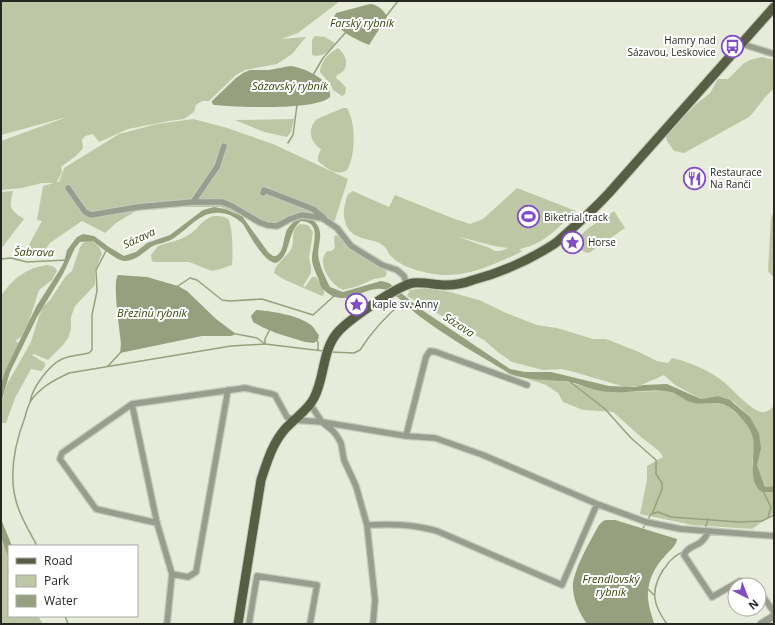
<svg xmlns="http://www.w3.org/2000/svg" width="775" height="625" viewBox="0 0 775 625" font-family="'Open Sans',sans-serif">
<rect width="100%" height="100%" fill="#e6ecd9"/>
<path fill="#bdc7a5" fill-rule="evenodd" d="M1 1H340L298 33 281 39 306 37 292 54 277 64 245 70 236 75 209 101H202L196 105 194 112 184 119 169 121 128 129 99 142 93 134 85 136 82 140 83 148C78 156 68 161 61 167L62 172 57 182H59L64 168 119 134 157 124 193 119 224 127 273 144 348 179 333 226 320 222 302 217 283 227H265L239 214 221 207H180L136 211 116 223 105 233 82 221 50 243 41 255 25 252 42 221 37 220 43 186 54 183H42L22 188 1 190V141L67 117 1 135Z
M315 36 325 37 335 43C331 51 321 58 312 55V40Z
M338 48C348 56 350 70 337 75L336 78 341 82 346 88 345 94 342 96 333 90 331 85 320 72C321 60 329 53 338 48Z
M762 57 774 60V89C764 96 758 108 749 117L684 153 674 151 667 141 666 136 695 105 710 93 718 79H728L744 63 750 60Z
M343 108H347C356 123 356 155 347 170 337 177 326 168 318 161V156L321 149C310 143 307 128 317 119Z
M294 119 291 132 287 137 264 132 235 120Z
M517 188 576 211C559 227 543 245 519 249L522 251 519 253C497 263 471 276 446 275 430 275 400 268 390 255 388 253 387 249 385 247 377 239 366 241 357 236 341 229 342 208 348 194L353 191 389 207 395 195 452 218 470 224 483 219ZM456 236 494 246 508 248C501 251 496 253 490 248Z
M13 191C9 207 9 210 24 219L1 249V192Z
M614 211 625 228 589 253C584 252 581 251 580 246 579 243 578 242 579 239 582 230 606 217 614 211Z
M774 211V278L768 271 771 218Z
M215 216C220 216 224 216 228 219 233 225 233 256 232 265L221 269 212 271 189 262H154L152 261 151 255 158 246C169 242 180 241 190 234 201 227 201 219 215 216Z
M300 224 308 225 313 232 309 258 311 267V273L303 286 305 287 312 277H316L324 289V294L322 296 283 279 274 273C275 263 288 257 292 247 295 238 290 230 300 224Z
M335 235 339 236 370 260 384 268 387 273 385 277 374 279 358 286 343 290C330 284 316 263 327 251H331L335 248 334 239Z
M88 241H93L99 247 102 253 95 272V285L75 306 71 317V329L68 338 63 345 48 360 34 354 32 355 45 363V366L42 371 31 369 15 398 6 423H1V404L7 384 31 342 39 316 43 307 50 300 66 276 72 271 80 247 84 242Z
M47 265C52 266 55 266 57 271L52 280 39 290 29 321 21 337 15 341 19 343 5 371 1 384V296C13 278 26 268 47 265Z
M426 288 450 292 479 300 506 313 537 325 557 328 593 339H606L639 352 657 361 668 363 672 358C685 360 710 371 720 379 731 387 749 409 761 412 766 413 771 409 774 406V486L766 487 761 480 757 465 759 433 750 417 734 402 718 396 701 399 675 385 664 375 639 386 625 387 574 372 562 369 543 370 512 362 499 353 484 340 407 296 410 290Z
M525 378 552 379 571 383 609 392 668 391 694 403H714L727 405 745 421 753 436 754 447 752 465 754 476 756 484 762 492H774V513L752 529 692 525 640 514 647 480V466L663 457 659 451 641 437 613 412 583 410 563 402 558 393 546 385Z
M1 537 9 560V616H38L43 624H1Z"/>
<path fill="#96a07e" d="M370 4C377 4 385 11 387 17L369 45C356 39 337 32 334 17L336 13Z
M290 66C303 67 333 80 330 97 315 111 236 107 214 105L212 103V101L236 78 243 73 250 70H269Z
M214 207 225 209 242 216 268 252 273 256H276C284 251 283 241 286 232 288 227 294 221 299 217L312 219C328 233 315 244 319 260 321 269 326 279 330 287L343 292 381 281 389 283 422 310 510 369 525 372H551L609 386 635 387 643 385 667 384 701 399 718 396 730 400 750 417 759 433 761 448 757 465 764 485 766 487 774 486V492H762C746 481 756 454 753 438 750 426 739 414 729 407 718 400 706 405 694 403 684 401 676 392 666 391 648 389 629 393 611 392 597 392 583 385 570 382 550 379 529 381 510 374 481 356 450 339 422 318 413 312 395 293 387 290 364 282 346 314 321 287 319 278 313 269 312 260 311 247 324 222 301 221 286 233 292 255 276 263 263 262 250 235 243 224 237 218 230 214 221 213 200 211 190 228 174 238 167 243 158 243 151 247 143 253 135 261 124 261 116 260 99 246 93 241L80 242 75 248 63 274 37 317 10 372 1 403V384L5 371 36 307 59 271 64 262 67 250 77 237 83 234 94 236 109 247 124 256 136 252 147 243 170 235 203 210Z
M118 275 147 277 178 286 187 291 216 319 236 334 231 336H202L120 353 121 344C120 332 112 282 118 275Z
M256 310C271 311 298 315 311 325 314 327 316 332 319 335L318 340 314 343 305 342 276 333 262 327 253 322 251 316Z
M1 519 12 546H9V560L1 537Z
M606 520H615L677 539C677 545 669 551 665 556 652 570 645 587 649 605 650 612 653 618 654 624H587C580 614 574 602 573 589 571 573 591 540 599 525L603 521Z"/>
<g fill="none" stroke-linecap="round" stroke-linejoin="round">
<path stroke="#96a07e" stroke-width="1.5" d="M385 16 387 15 398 1
M313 75 323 58 346 32
M288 143 293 135 297 105
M1 259 11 258 27 262 67 260
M178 286 190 278 197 280 222 300 230 301 262 299 313 315 335 295
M236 334 257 338 265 344
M316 339 318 342V350
M265 344V339L270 329
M331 352 354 353 360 350C372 331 387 315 404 301
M108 366 121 352
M569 381 605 409 631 438 656 460V474L662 483V489L652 514 658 512 671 517 739 522 762 521 774 515
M30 403C31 389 49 365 62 359 70 355 81 355 89 353L92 350V315L97 291 96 270 106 251
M763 491 771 507 768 517
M643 528 651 514
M705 529 708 519
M37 546C31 534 24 523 19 510 7 480 14 446 25 417 26 412 28 407 30 402 39 388 54 380 69 373L231 346 265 344 323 351
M647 588 654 595
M65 616 68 624
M667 624C653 605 650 591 663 570 666 567 668 562 671 560 675 556 679 554 684 551"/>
<defs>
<path id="minor" d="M742 44 774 54
M68 188 85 212 91 215 138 207 193 202H222L232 206 259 222 267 225 277 226 290 219 302 215 322 218 337 228 351 246 382 265 397 270 404 276 407 285
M263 193 264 190 313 209 324 218
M193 202 217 167 224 146
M132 404 157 523 172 574 167 624
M310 404 322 422 333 431 337 436 341 443 344 460 356 486 367 525 375 600 373 624
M406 436 426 357 430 351 436 352 527 385
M157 523 96 509 60 459 62 453 132 404 245 388 272 394 275 395 287 417 294 420 322 422 406 436 435 438 483 455 597 504 646 522 681 529 774 536
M367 525C394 524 410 524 437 531L562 585 597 504
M708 532C701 549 689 543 684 555L712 597 740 581 753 585
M172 574 188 577 196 572 228 390
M759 591 774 612
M249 624 257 576 317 585 310 624"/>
<path id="tertiary" d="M761 624 774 616"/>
<path id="primary" d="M238 624 261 480C267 462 272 444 285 429 295 418 308 410 314 398 325 377 322 351 337 333 348 320 397 286 413 283 424 282 436 285 446 285 455 285 465 283 473 280 500 273 527 261 551 246 557 243 562 237 567 233 582 220 596 207 609 193L774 7"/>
</defs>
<use href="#minor" stroke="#c3c9b8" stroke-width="8"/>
<use href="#tertiary" stroke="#c3c9b8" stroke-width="9"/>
<use href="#primary" stroke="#c3c9b8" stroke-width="11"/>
<use href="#minor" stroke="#989d8d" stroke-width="5.5"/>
<use href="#tertiary" stroke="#989d8d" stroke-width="7"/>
<use href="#primary" stroke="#575e43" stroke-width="9"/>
</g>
<defs>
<symbol id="bus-ring" viewBox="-11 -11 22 22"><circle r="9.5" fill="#fff" stroke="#824dc4" stroke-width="1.5"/><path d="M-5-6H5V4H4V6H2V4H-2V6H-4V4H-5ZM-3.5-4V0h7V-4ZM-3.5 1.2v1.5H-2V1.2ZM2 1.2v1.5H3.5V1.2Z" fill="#824dc4"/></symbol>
<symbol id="restaurant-ring" viewBox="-11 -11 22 22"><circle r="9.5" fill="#fff" stroke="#824dc4" stroke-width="1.5"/><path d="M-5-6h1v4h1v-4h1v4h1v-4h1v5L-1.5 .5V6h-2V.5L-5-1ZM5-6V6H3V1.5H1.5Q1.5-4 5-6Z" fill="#824dc4"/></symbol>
<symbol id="stadium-ring" viewBox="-11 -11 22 22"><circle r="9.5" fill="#fff" stroke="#824dc4" stroke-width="1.5"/><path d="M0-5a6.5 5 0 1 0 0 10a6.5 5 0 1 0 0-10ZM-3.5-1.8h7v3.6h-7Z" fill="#824dc4"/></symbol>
<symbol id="sight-ring" viewBox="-11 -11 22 22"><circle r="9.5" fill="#fff" stroke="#824dc4" stroke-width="1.5"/><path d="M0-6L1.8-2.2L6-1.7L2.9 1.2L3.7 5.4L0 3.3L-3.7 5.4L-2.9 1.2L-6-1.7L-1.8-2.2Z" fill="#824dc4"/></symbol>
</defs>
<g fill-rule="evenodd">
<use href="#bus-ring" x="720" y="34" width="25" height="25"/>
<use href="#restaurant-ring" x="682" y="166" width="25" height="25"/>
<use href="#stadium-ring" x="516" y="204" width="25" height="25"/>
<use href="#sight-ring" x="560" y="230" width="25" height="25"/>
<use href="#sight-ring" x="344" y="292" width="25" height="25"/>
</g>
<g text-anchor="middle" stroke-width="4" stroke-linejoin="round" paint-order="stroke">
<g font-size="10" fill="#252720" stroke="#fff" text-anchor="start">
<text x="716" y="44" text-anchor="end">Hamry nad<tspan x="716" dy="12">Sázavou, Leskovice</tspan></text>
<text x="710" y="176">Restaurace<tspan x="710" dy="12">Na Ranči</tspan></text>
<text x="544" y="221">Biketrial track</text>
<text x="588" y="246">Horse</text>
<text x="372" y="308">kaple sv. Anny</text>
</g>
<g font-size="11" font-style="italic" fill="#384409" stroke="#fff">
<text x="362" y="27">Farský rybník</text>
<text x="290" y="90">Sázavský rybník</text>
<text transform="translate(139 238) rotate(-25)" y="4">Sázava</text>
<text transform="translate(34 252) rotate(1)" y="4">Šabrava</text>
<text x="152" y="317">Březinů rybník</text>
<text transform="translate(459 325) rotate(33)" y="4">Sázava</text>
<text x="611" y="583">Frendlovský<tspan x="611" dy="13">rybník</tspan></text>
</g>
</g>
<rect width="775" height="625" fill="none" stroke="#252720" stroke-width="4"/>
<rect x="8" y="545" width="130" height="72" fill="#ffffff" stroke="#a8a9a6"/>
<rect x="16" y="558" width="20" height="6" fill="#575e43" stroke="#a8a9a6"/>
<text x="44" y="565" font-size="12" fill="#252720">Road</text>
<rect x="16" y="575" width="20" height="12" fill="#bdc7a5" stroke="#a8a9a6"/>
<text x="44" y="585" font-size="12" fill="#252720">Park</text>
<rect x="16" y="595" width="20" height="12" fill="#96a07e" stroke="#a8a9a6"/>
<text x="44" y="605" font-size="12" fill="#252720">Water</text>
<g transform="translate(747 597) rotate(138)"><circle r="19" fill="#ffffff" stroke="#a8a9a6"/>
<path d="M0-3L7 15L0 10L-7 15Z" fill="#824dc4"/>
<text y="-6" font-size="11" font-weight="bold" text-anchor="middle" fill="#252720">N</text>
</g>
</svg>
